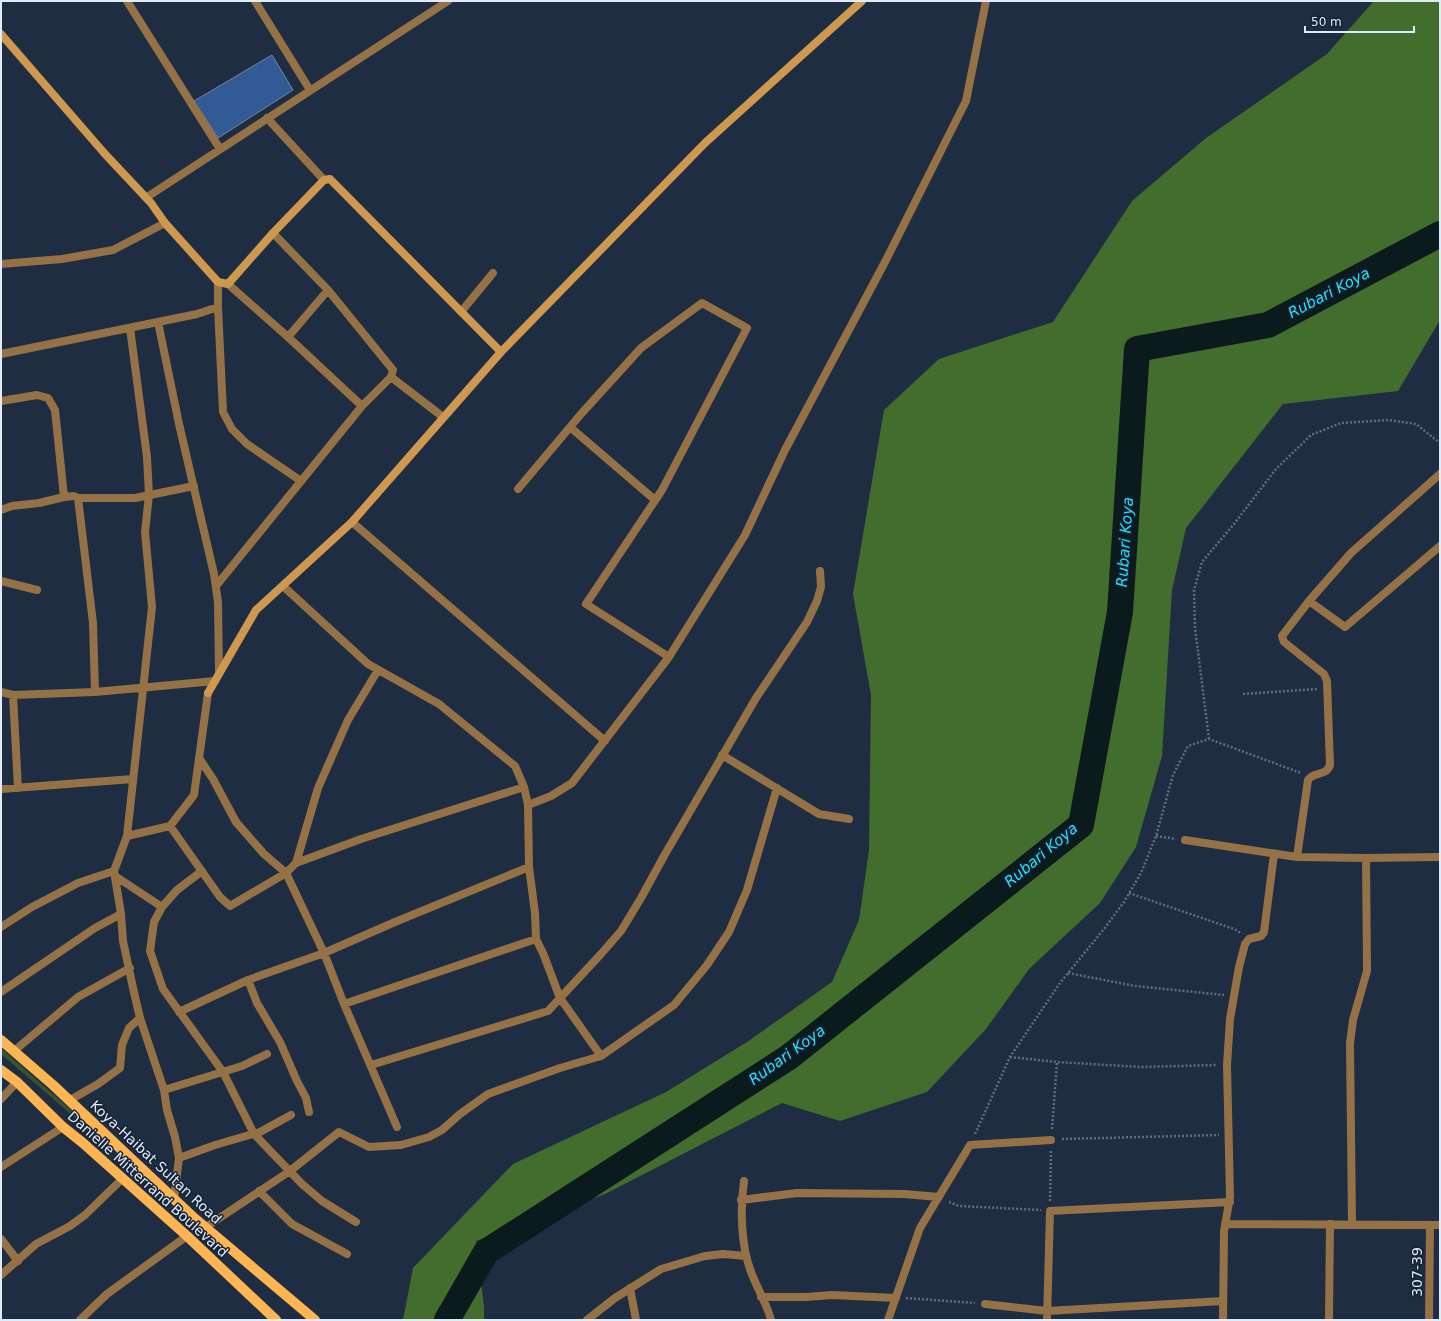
<svg xmlns="http://www.w3.org/2000/svg" width="1441" height="1321" viewBox="0 0 1441 1321" font-family="'DejaVu Sans',sans-serif">
<rect width="100%" height="100%" fill="#1f2d42"/>
<path fill="#39522d" d="M1 1048 79 1117 112 1151 110 1153 73 1116 1 1054Z"/>
<path fill="#436d2d" d="M1374 1H1440V320L1398 391 1283 404 1186 528 1172 590 1162 756 1136 847 1100 903 1029 969 986 1029 927 1092 840 1121 782 1103 605 1194 476 1241 484 1306V1320H403L413 1268 513 1164 666 1092 747 1042 832 982 859 920 869 850 871 695 853 594 884 410 939 359 1053 322 1132 201 1206 138 1327 54Z"/>
<g fill="none" stroke-linecap="round" stroke-linejoin="round">
<path stroke="#0b1a1c" stroke-width="26" d="M447 1320 486 1252 789 1057 1081 825 1120 612 1137 349 1268 325 1440 234"/>
</g>
<path fill="#325a94" stroke="#75869f" d="M272 55 293 90 218 138 194 101Z"/>
<g fill="none" stroke-linecap="round" stroke-linejoin="round">
<path stroke="#606d7f" stroke-width="2.5" stroke-dasharray="2 2" stroke-linecap="butt" d="M1243 694 1317 689
M1209 739 1195 628 1194 590 1202 562 1234 524 1276 469 1311 435 1341 423 1388 420 1416 424 1440 443
M1156 836 1176 839
M1129 893 1234 929 1241 933
M1068 973 1135 986 1224 995
M1010 1057 1057 1062 1141 1067 1217 1065
M1052 1129 1057 1062
M975 1134 1010 1057 1060 983 1104 929 1124 902 1141 873 1156 836 1173 775 1188 746 1209 739 1301 773
M1062 1139 1219 1135
M1050 1201 1051 1150
M949 1202 959 1206 1041 1210
M906 1298 975 1303"/>
<path stroke="#947246" stroke-width="8" d="M127 1 220 149
M255 1 310 90
M267 118 324 180
M147 197 448 1
M1 264 62 259 113 250 165 223
M228 284 288 337 362 406
M218 307 223 412 232 429 247 444 301 481
M461 312 493 273
M158 322 179 424 214 574 218 602 219 673
M288 337 328 290
M1 354 197 314 218 307V282
M391 377 443 417
M1 401 37 395 48 398 55 410 64 497
M570 427 655 500
M518 489 581 414 641 348 702 303 747 328 662 490 586 604 669 657
M78 498 93 623 95 692
M1 510 12 506 39 503 64 497 74 496 78 498H135L194 486
M352 522 605 741
M1 581 37 590
M216 586 362 406 391 377 393 370 328 290 273 233
M283 586 368 664 439 704 515 766 524 787 528 805 529 867 535 913 536 939 543 953 560 998 601 1056
M1309 601 1345 627 1440 546
M1 692 13 695 95 692 215 681
M13 695 18 788
M722 755 819 814 849 819
M199 758 213 779 236 822 264 854 286 873 324 953 344 1004 397 1127
M1 789 133 779
M528 805 551 796 572 783 669 657 745 535 785 450 886 260 966 101 986 1
M170 826 220 897 230 906 286 873 296 863 361 839 524 787
M127 836 152 607 145 532 149 495 147 457 130 328
M1185 840 1297 857 1366 858 1440 857
M1297 857 1308 780C1314 771 1326 777 1330 765L1327 681 1324 674 1284 642 1282 636 1309 601 1351 553 1440 474
M296 863 318 788 348 720 378 670
M115 876 162 907 154 922 150 951 163 989 223 1072 254 1134 302 1184 322 1201 356 1222
M162 907 177 890 202 871
M1 927 32 907 78 883 114 871
M248 980 257 1003 280 1042 297 1081 306 1098 309 1112
M1 992 95 928 121 914
M344 1004 536 939
M179 1012 248 980 324 953 395 922 529 867
M14 1051 78 997 130 968
M371 1065 548 1011 601 954 621 931 641 898 664 856 756 698 807 622 817 601 821 587 820 571
M164 1090 242 1066 267 1054
M1 1099 17 1082
M70 1100 98 1084 120 1068 122 1045 129 1028 140 1018
M179 1158 215 1145 260 1132 291 1115
M1 1167 63 1127
M744 1181C740 1209 741 1246 751 1272 757 1288 767 1304 771 1320
M259 1191 292 1224 347 1254
M174 1199 179 1158 175 1137 167 1110 164 1090 140 1018 133 988 123 941 121 914 114 871 127 836 170 826 194 795 208 693
M741 1200 797 1193 904 1194 939 1197
M1225 1224 1440 1225
M1352 1224 1350 1043 1353 1020 1367 971 1366 858
M206 1227 290 1171 339 1132 369 1147 401 1145 429 1137 442 1130 460 1114 488 1094 560 1068 601 1056 674 1005 707 965 729 932 747 890 777 788
M1 1239 18 1261
M1 1275 36 1244 70 1226 85 1215 122 1179
M630 1288 636 1320
M761 1297H806L832 1295 896 1298
M985 1304 1047 1311 1223 1301
M80 1320 107 1294 187 1236
M587 1320 615 1298 661 1269 705 1256 723 1254 746 1256
M888 1320 920 1228 970 1145 1051 1140
M1047 1320 1050 1211 1230 1202
M1223 1320 1224 1231 1230 1197 1227 1065 1230 1019 1239 967 1245 944 1249 939 1261 936 1264 932 1274 854
M1329 1320 1330 1224
M1429 1320 1430 1225"/>
<path stroke="#ce984e" stroke-width="8" d="M1 34 105 154 151 203 165 223 218 282 228 284 273 233 324 180 330 179 501 352
M208 693 256 610 352 522 501 352 705 143 862 1"/>
<path stroke="#fcb552" stroke-width="10" d="M1 1040 53 1085 192 1216 315 1320
M1 1070 17 1082 63 1127 83 1143 187 1236 276 1320"/>
</g>
<g text-anchor="middle" stroke-width="3" stroke-linejoin="round" paint-order="stroke">
<g font-size="14" fill="#e1ebf8" stroke="#162337">
<text transform="translate(156 1162) rotate(43)" y="5">Koya-Haibat Sultan Road</text>
<text transform="translate(148 1184) rotate(42)" y="5">Danielle Mitterrand Boulevard</text>
<text transform="translate(1417 1272) rotate(-90)" y="5">307-39</text>
</g>
<g font-size="15" font-style="italic" fill="#29deef" stroke="#162337">
<text transform="translate(1329 293) rotate(-28)" y="5">Rubari Koya</text>
<text transform="translate(1125 542) rotate(-86)" y="5">Rubari Koya</text>
<text transform="translate(1041 855) rotate(-40)" y="5">Rubari Koya</text>
<text transform="translate(787 1055) rotate(-36)" y="5">Rubari Koya</text>
</g>
</g>
<rect width="1441" height="1321" fill="none" stroke="#e1ebf8" stroke-width="4"/>
<path d="M1305 26v6h109v-6" fill="none" stroke="#e1ebf8" stroke-width="2"/>
<text x="1311" y="26" font-size="12" fill="#e1ebf8" stroke="#162337" stroke-width="3" paint-order="stroke">50 m</text>
</svg>
